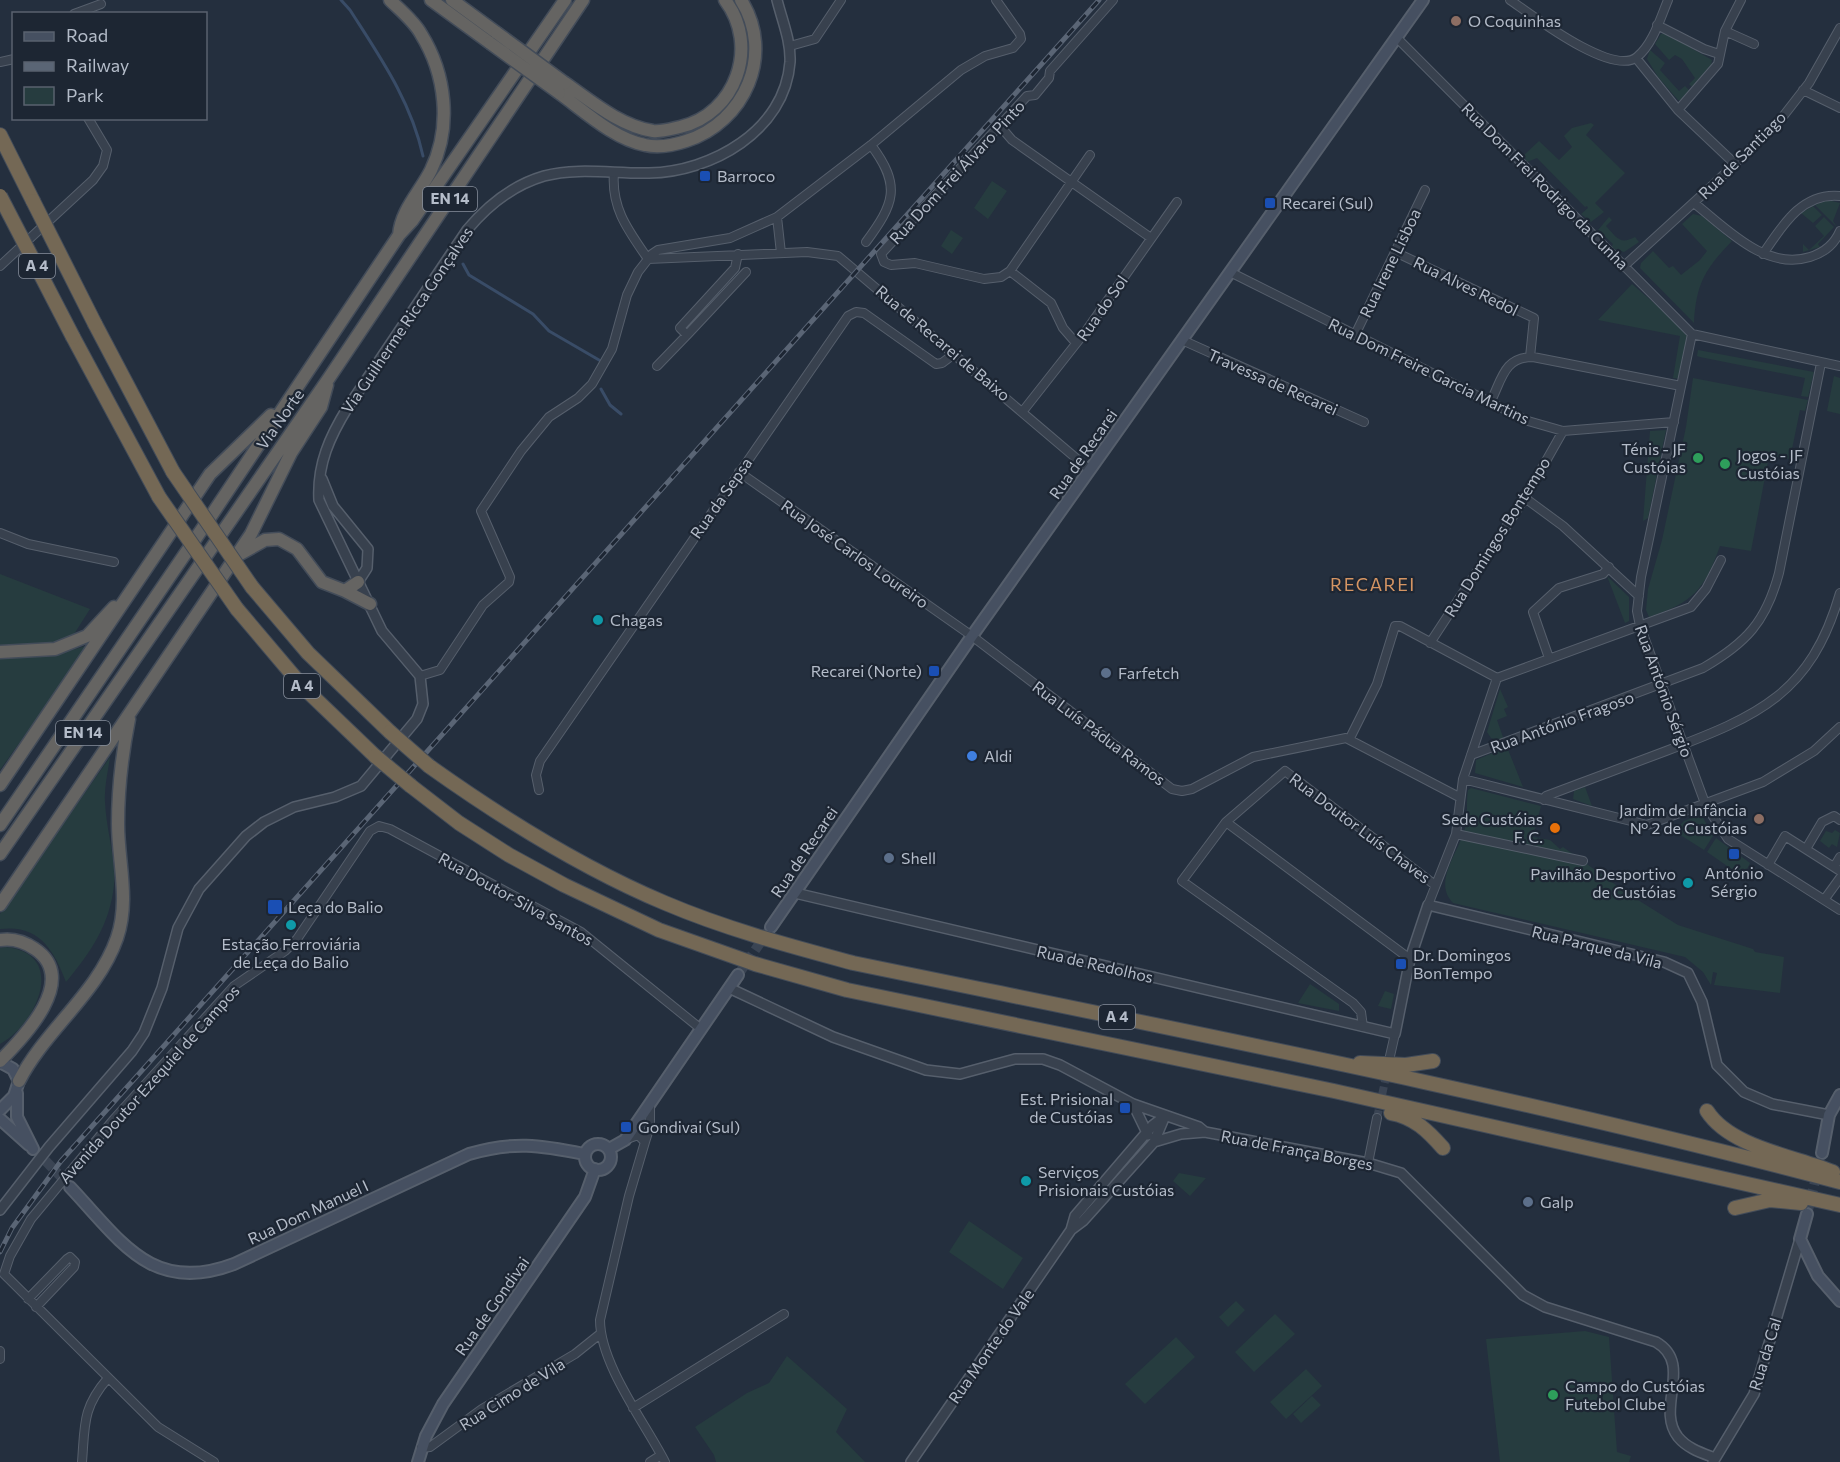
<svg xmlns="http://www.w3.org/2000/svg" width="1840" height="1462" viewBox="0 0 1840 1462" font-family="Commissioner,sans-serif">
<rect width="100%" height="100%" fill="#242f3e"/>
<path fill="#263c3f" d="M1665 33 1712 60 1711 65 1693 88 1689 84 1695 78 1682 59 1675 55 1669 60 1655 44 1661 34Z
M1650 50 1665 63 1660 70 1679 91 1685 86 1691 92 1682 100H1678L1658 77 1647 59Z
M1591 123 1594 125 1586 135 1625 173 1595 203 1604 212 1591 222 1581 214 1588 208 1587 206 1585 207 1537 158 1527 162 1524 155 1539 141 1559 160 1572 147 1564 136 1572 128Z
M992 181 1007 191 988 219 974 208Z
M1828 200 1840 203 1833 221 1837 227 1815 205Z
M1813 206 1822 215 1813 223 1801 213Z
M1693 214 1702 216 1732 241C1705 269 1696 284 1694 323L1640 268 1641 263 1653 251 1669 268 1673 266 1681 275 1700 260 1707 251 1682 224Z
M1609 217 1612 220 1606 226C1617 238 1620 245 1635 237L1639 242 1624 252 1611 248 1613 244 1598 230Z
M1824 217 1834 227 1818 244 1820 247 1803 252V244L1809 250 1824 236 1815 226Z
M951 230 963 238 952 254 941 246Z
M1632 284 1690 334 1681 379 1673 378 1680 336 1598 320Z
M1698 350 1814 372 1808 397 1801 396 1805 378 1700 357 1697 356Z
M1834 376 1840 378V414L1827 411Z
M1693 378 1808 400 1805 411 1800 410 1790 459 1769 456 1751 551 1720 546C1704 590 1694 602 1649 617L1646 610 1648 589 1662 540 1686 427Z
M1666 430 1648 518 1643 521 1650 431Z
M0 574 90 609 62 653 89 645 0 770Z
M1607 576 1629 597V621L1625 623Z
M1500 689 1508 707 1504 709 1507 716 1497 720 1504 740 1499 741 1491 738 1487 732Z
M1507 747 1523 787 1475 773 1476 760Z
M110 757C108 772 104 787 105 802 106 829 116 858 114 885 110 924 91 952 66 982 54 950 39 924 0 929V914Z
M1585 787 1592 806 1573 799 1574 791Z
M1471 788 1541 806 1533 837 1550 840 1560 849 1563 847 1630 895 1678 925 1753 949 1755 952 1784 957 1780 993 1714 985 1717 973 1713 972 1711 985 1703 972 1685 957 1453 903C1431 881 1462 849 1466 824 1468 813 1466 801 1468 790Z
M1701 814 1713 836 1704 850 1674 831 1684 821Z
M1835 830 1840 833 1837 847 1832 844 1829 848 1820 841 1826 831 1832 833Z
M1716 838 1750 863 1743 877 1707 852Z
M6 947C68 954 37 1024 0 1044V948Z
M1310 984 1339 1004V1011L1298 1003Z
M1385 991 1394 994 1391 1009 1378 1006Z
M1179 1173 1206 1178 1190 1196 1173 1181Z
M969 1221 1023 1258 1003 1289 949 1252Z
M1236 1301 1245 1310 1228 1327 1219 1317Z
M1275 1314 1295 1334 1254 1372 1235 1352Z
M1585 1331 1609 1337 1617 1452 1631 1456 1629 1462H1500L1486 1339Z
M1176 1337 1195 1357 1145 1404 1125 1384Z
M787 1356 847 1409 836 1432 865 1462H716L714 1455 695 1427 747 1393 769 1383Z
M1306 1369 1322 1386 1286 1419 1270 1402Z
M1312 1396 1321 1405 1301 1423 1293 1414Z"/>
<g fill="none" stroke-linecap="round" stroke-linejoin="round">
<path stroke="#394c67" stroke-width="3" d="M341 0 350 10C380 57 411 101 423 156
M463 264 469 275 533 314 549 331 599 360
M601 389 610 405 621 414"/>
<path stroke="#3a4453" stroke-width="8" stroke-dasharray="8 4" stroke-linecap="butt" d="M1377 1118 1387 1072"/>
<path stroke="#3a4453" stroke-width="10" stroke-dasharray="10 5" stroke-linecap="butt" d="M738 975 771 927
M35 1150 70 1186
M1807 1214 1822 1153"/>
<defs>
<path id="minor" d="M1510 0C1532 15 1612 77 1637 57 1653 44 1660 19 1668 0
M74 14 101 4
M1657 25 1704 49 1719 54
M1725 31 1754 44
M1397 38 1692 334
M790 46 815 39 841 0
M1636 58 1678 110 1734 163
M0 62 14 59
M1803 90 1840 108
M1678 110 1718 64 1725 31 1741 0
M1000 126 1012 140 1151 238
M1090 155 1010 271 1001 277 984 279 915 263 891 265 884 262 881 254 1027 96 1035 95 1049 78 1050 71 1113 0
M614 173C611 208 628 230 648 259L807 252 838 256 1090 470
M1694 203C1726 228 1765 271 1810 257 1823 253 1834 245 1840 231
M777 217 781 253
M866 242C894 204 902 186 871 145
M1395 252 1534 318 1530 357
M1763 254C1782 226 1802 192 1840 196
M0 266 93 180 103 166 107 150 88 118
M1623 267 1714 184 1781 119 1809 83 1840 28
M1010 271 1051 303 1063 328 1076 343
M1230 272 1528 421 1563 431 1674 422
M1692 334 1641 577 1637 611 1640 626 1706 806 1728 839 1840 910
M1692 334 1840 366
M687 335 746 272
M1355 335 1425 190
M1182 340 1364 422
M657 366 687 335 680 328 735 268 738 254
M1491 401C1502 379 1504 357 1533 357L1681 386
M1023 411 1086 331 1177 202
M739 472 972 636 1172 789 1182 791 1192 789 1253 757 1346 738 1459 797
M1525 498 1563 526 1639 596
M0 533 28 544 114 562
M1430 643 1525 498 1563 431
M1549 658 1533 612 1559 588 1603 574 1609 567
M420 676 440 670 483 605 509 582 510 577 481 511 521 451 549 417 578 398 592 384 612 349 627 295 638 272 652 254 658 250 730 238 777 217 871 145 961 70 985 56 1013 48 1021 39 1020 34 996 0
M1497 678 1691 607 1706 589 1721 560
M1350 738 1377 684 1395 626H1400L1497 678 1463 779 1456 834 1428 905
M1471 755 1703 668C1746 643 1766 622 1779 573L1821 363
M1463 779 1647 825 1763 782 1814 751 1840 727
M539 790 536 775 540 761 848 316 856 312 864 313 936 364 942 363 954 354
M1544 800 1546 796C1586 781 1626 766 1666 751 1758 716 1811 694 1840 593
M1226 822 1410 959
M1456 834 1583 861
M1806 849 1822 822 1834 816 1840 820
M1768 865 1785 836 1840 871
M1834 867 1840 857
M1824 900 1840 878
M1363 1027 1361 1012 1353 1003 1182 881 1226 822 1285 771 1435 885
M1390 1056 1395 1034
M627 1139 638 1135 645 1142 629 1196 600 1320C600 1364 645 1423 665 1462
M645 1142 650 1126V1105
M1368 1163 1377 1118
M28 1299 67 1259 70 1257 75 1262 74 1267 36 1307
M0 1351V1359
M633 1408 784 1314
M421 1448 430 1447 482 1409 575 1354 600 1334
M82 1462C85 1425 82 1408 108 1378
M214 1462 158 1427 4 1274 10 1256 31 1219 114 1119 234 986 285 951 297 939 370 831 379 826 390 829 581 932 701 1029
M650 1462 661 1455"/>
<path id="tertiary" d="M322 479 333 506 368 549 367 568 358 582
M795 893 1395 1034 1410 959 1428 905 1664 962 1688 973 1702 1002 1717 1065 1744 1092 1772 1104 1829 1115
M729 988 833 1037 926 1070 960 1074 1015 1059H1043L1060 1065 1133 1104 1199 1127 1205 1132 1368 1163 1401 1173 1523 1295 1545 1307 1656 1342C1694 1364 1655 1408 1678 1437 1688 1449 1702 1453 1715 1458
M1133 1104 1148 1135
M1154 1142 1181 1134 1205 1132
M0 1210 49 1147 132 1051 144 1033 162 988 178 928 199 889 246 836 264 822 294 807 335 797 361 786 417 719 423 704 420 676 382 631 319 500C317 464 330 436 348 407L467 230C488 205 513 185 544 176 578 167 615 174 649 173 711 172 785 131 790 62 791 41 782 20 777 0
M1071 1230 1083 1221 1154 1142 1165 1116
M911 1462 1071 1230 1075 1216 1153 1125 1165 1116
M1713 1462 1754 1394 1800 1239"/>
<path id="secondary" d="M771 927 972 636 1423 0
M0 1062 13 1069 19 1081 14 1096 0 1110
M17 1093V1117L33 1149
M0 1119 29 1145
M585 1157a13 13 0 1 1 26 0a13 13 0 1 1-26 0Z
M609 1149 625 1140 738 975
M1822 1153 1829 1115 1840 1095
M70 1187C121 1241 152 1295 234 1264L469 1154C513 1141 540 1145 584 1154
M1807 1214 1800 1239 1818 1276 1840 1301
M418 1462 426 1436 443 1404 585 1197 595 1169"/>
<path id="trunk" d="M390 0C400 10 414 21 421 34 446 74 452 127 431 170 420 192 401 210 399 235
M431 0 490 43
M452 0 497 33
M565 83C591 101 620 126 653 131 662 132 671 129 680 127 736 114 760 46 725 0
M559 93C584 111 614 139 645 145 658 148 674 145 686 141 745 122 775 54 741 0
M240 554 265 540 279 539 297 549 322 582 345 591 358 582
M345 591 370 604
M0 652 55 649 87 636 114 607
M0 785 210 474 271 415
M0 825 213 513 399 235 412 221 565 0
M0 854 329 378 583 0
M0 905 251 534 291 453 321 407 327 385
M0 940C12 938 25 942 35 949 80 979 24 1037 0 1061
M19 1081C45 1030 98 993 117 938 130 900 118 862 118 824 118 788 122 754 129 719"/>
<path id="motorway" d="M0 135 33 201
M95 324 173 472
M73 337 159 497
M252 587 308 653 390 732
M237 609 303 687 375 756
M429 766C502 818 582 868 665 903 726 929 790 946 853 963 1183 1031 1514 1095 1840 1182
M411 786 459 823 509 855 564 885 659 930 755 964 847 990 1334 1091 1840 1205
M1360 1063 1406 1065 1433 1061
M1707 1111C1730 1147 1793 1156 1833 1172
M1391 1113C1414 1117 1428 1131 1443 1148
M1735 1208 1770 1200 1801 1203"/>
</defs>
<use href="#minor" stroke="#565f6c" stroke-width="10"/>
<use href="#tertiary" stroke="#565f6c" stroke-width="12"/>
<use href="#secondary" stroke="#565f6c" stroke-width="14"/>
<use href="#trunk" stroke="#434c59" stroke-width="15"/>
<use href="#motorway" stroke="#434c59" stroke-width="16"/>
<use href="#minor" stroke="#38414e" stroke-width="8"/>
<use href="#tertiary" stroke="#38414e" stroke-width="9"/>
<use href="#secondary" stroke="#465061" stroke-width="10"/>
<use href="#trunk" stroke="#656462" stroke-width="12"/>
<use href="#motorway" stroke="#746855" stroke-width="14"/>
<defs>
<path id="rail" d="M0 1252 12 1228 61 1161 1099 0"/>
</defs>
<use href="#rail" stroke="#5a6575" stroke-width="5"/>
<use href="#rail" stroke="#1d2633" stroke-width="3" stroke-dasharray="9" stroke-linecap="butt"/>
<defs>
<path id="trunk-bridge" d="M497 33 565 83
M490 43 559 93"/>
<path id="motorway-bridge" d="M0 196 73 337
M33 201 95 324
M173 472 252 587
M159 497 237 609
M390 732 429 766
M375 756 411 786"/>
</defs>
<use href="#trunk-bridge" stroke="#434c59" stroke-width="15" stroke-linecap="butt"/>
<use href="#motorway-bridge" stroke="#434c59" stroke-width="16" stroke-linecap="butt"/>
<use href="#trunk-bridge" stroke="#656462" stroke-width="12"/>
<use href="#motorway-bridge" stroke="#746855" stroke-width="14"/>
</g>
<g fill="#8d6e63" stroke="#1d2633" stroke-width="2">
<circle cx="1456" cy="21" r="6"/>
<circle cx="1759" cy="819" r="6"/>
</g>
<g fill="#1a4fb4" stroke="#1d2633" stroke-width="2">
<rect x="699" y="170" width="12" height="12" rx="3"/>
<rect x="1264" y="197" width="12" height="12" rx="3"/>
<rect x="928" y="665" width="12" height="12" rx="3"/>
<rect x="1728" y="848" width="12" height="12" rx="3"/>
<rect x="267" y="899" width="16" height="16" rx="3"/>
<rect x="1395" y="958" width="12" height="12" rx="3"/>
<rect x="1119" y="1102" width="12" height="12" rx="3"/>
<rect x="620" y="1121" width="12" height="12" rx="3"/>
</g>
<g fill="#2e9e5b" stroke="#1d2633" stroke-width="2">
<circle cx="1698" cy="458" r="6"/>
<circle cx="1725" cy="464" r="6"/>
<circle cx="1553" cy="1395" r="6"/>
</g>
<g fill="#0f9aa8" stroke="#1d2633" stroke-width="2">
<circle cx="598" cy="620" r="6"/>
<circle cx="1688" cy="883" r="6"/>
<circle cx="291" cy="925" r="6"/>
<circle cx="1026" cy="1181" r="6"/>
</g>
<g fill="#5c6f8a" stroke="#1d2633" stroke-width="2">
<circle cx="1106" cy="673" r="6"/>
<circle cx="889" cy="858" r="6"/>
<circle cx="1528" cy="1202" r="6"/>
</g>
<circle fill="#3f7fe0" stroke="#1d2633" stroke-width="2" cx="972" cy="756" r="6"/>
<circle fill="#e8710a" stroke="#1d2633" stroke-width="2" cx="1555" cy="828" r="6"/>
<g text-anchor="middle" stroke-width="4.5" stroke-linejoin="round" paint-order="stroke">
<g fill="#1d2633" stroke="#878f9c" stroke-width="1.5">
<rect x="423" y="187" width="54" height="24" rx="4.5"/>
<rect x="19" y="254" width="36" height="24" rx="4.5"/>
<rect x="284" y="674" width="36" height="24" rx="4.5"/>
<rect x="56" y="721" width="54" height="24" rx="4.5"/>
<rect x="1099" y="1005" width="36" height="24" rx="4.5"/>
</g>
<g font-size="15" font-weight="bold" fill="#b4bcc9">
<text x="450" y="204">EN 14</text>
<text x="37" y="271">A 4</text>
<text x="302" y="691">A 4</text>
<text x="83" y="738">EN 14</text>
<text x="1117" y="1022">A 4</text>
</g>
<g font-size="16" fill="#b4bcc9" stroke="#1d2633" text-anchor="start">
<text x="1468" y="27">O Coquinhas</text>
<text x="717" y="182">Barroco</text>
<text x="1282" y="209">Recarei (Sul)</text>
<text x="1686" y="455" text-anchor="end">Ténis - JF<tspan x="1686" dy="18">Custóias</tspan></text>
<text x="1737" y="461">Jogos - JF<tspan x="1737" dy="18">Custóias</tspan></text>
<text x="610" y="626">Chagas</text>
<text x="922" y="677" text-anchor="end">Recarei (Norte)</text>
<text x="1118" y="679">Farfetch</text>
<text x="984" y="762">Aldi</text>
<text x="1747" y="816" text-anchor="end">Jardim de Infância<tspan x="1747" dy="18">Nº 2 de Custóias</tspan></text>
<text x="1543" y="825" text-anchor="end">Sede Custóias<tspan x="1543" dy="18">F. C.</tspan></text>
<text x="901" y="864">Shell</text>
<text x="1734" y="879" text-anchor="middle">António<tspan x="1734" dy="18">Sérgio</tspan></text>
<text x="1676" y="880" text-anchor="end">Pavilhão Desportivo<tspan x="1676" dy="18">de Custóias</tspan></text>
<text x="288" y="913">Leça do Balio</text>
<text x="291" y="950" text-anchor="middle">Estação Ferroviária<tspan x="291" dy="18">de Leça do Balio</tspan></text>
<text x="1413" y="961">Dr. Domingos<tspan x="1413" dy="18">BonTempo</tspan></text>
<text x="1113" y="1105" text-anchor="end">Est. Prisional<tspan x="1113" dy="18">de Custóias</tspan></text>
<text x="638" y="1133">Gondivai (Sul)</text>
<text x="1038" y="1178">Serviços<tspan x="1038" dy="18">Prisionais Custóias</tspan></text>
<text x="1540" y="1208">Galp</text>
<text x="1565" y="1392">Campo do Custóias<tspan x="1565" dy="18">Futebol Clube</tspan></text>
</g>
<g font-size="16" fill="#b4bcc9" stroke="#1d2633">
<text transform="translate(1742 155) rotate(-45)" y="6">Rua de Santiago</text>
<text transform="translate(957 172) rotate(-47)" y="6">Rua Dom Frei Álvaro Pinto</text>
<text transform="translate(1545 186) rotate(45)" y="6">Rua Dom Frei Rodrigo da Cunha</text>
<text transform="translate(1390 263) rotate(-64)" y="6">Rua Irene Lisboa</text>
<text transform="translate(1466 286) rotate(26)" y="6">Rua Alves Redol</text>
<text transform="translate(1102 308) rotate(-55)" y="6">Rua do Sol</text>
<text transform="translate(407 320) rotate(-56)" y="6">Via Guilherme Ricca Gonçalves</text>
<text transform="translate(943 343) rotate(40)" y="6">Rua de Recarei de Baixo</text>
<text transform="translate(1429 371) rotate(26)" y="6">Rua Dom Freire Garcia Martins</text>
<text transform="translate(1273 382) rotate(24)" y="6">Travessa de Recarei</text>
<text transform="translate(280 419) rotate(-55)" y="6">Via Norte</text>
<text transform="translate(1083 454) rotate(-55)" y="6">Rua de Recarei</text>
<text transform="translate(721 498) rotate(-55)" y="6">Rua da Sepsa</text>
<text transform="translate(1497 537) rotate(-58)" y="6">Rua Domingos Bontempo</text>
<text transform="translate(855 554) rotate(35)" y="6">Rua José Carlos Loureiro</text>
<text transform="translate(1664 691) rotate(70)" y="6">Rua António Sérgio</text>
<text transform="translate(1562 722) rotate(-20)" y="6">Rua António Fragoso</text>
<text transform="translate(1099 733) rotate(37)" y="6">Rua Luís Pádua Ramos</text>
<text transform="translate(1360 828) rotate(37)" y="6">Rua Doutor Luís Chaves</text>
<text transform="translate(804 852) rotate(-56)" y="6">Rua de Recarei</text>
<text transform="translate(516 899) rotate(29)" y="6">Rua Doutor Silva Santos</text>
<text transform="translate(1597 947) rotate(14)" y="6">Rua Parque da Vila</text>
<text transform="translate(1095 964) rotate(13)" y="6">Rua de Redolhos</text>
<text transform="translate(149 1084) rotate(-48)" y="6">Avenida Doutor Ezequiel de Campos</text>
<text transform="translate(1297 1150) rotate(11)" y="6">Rua de França Borges</text>
<text transform="translate(308 1212) rotate(-25)" y="6">Rua Dom Manuel I</text>
<text transform="translate(492 1306) rotate(-55)" y="6">Rua de Gondivai</text>
<text transform="translate(991 1346) rotate(-55)" y="6">Rua Monte do Vale</text>
<text transform="translate(1765 1354) rotate(-73)" y="6">Rua da Cal</text>
<text transform="translate(512 1394) rotate(-32)" y="6">Rua Cimo de Vila</text>
</g>
<g font-size="18" letter-spacing="1.5" fill="#d59563" stroke="#1d2633">
<text x="1373" y="591">RECAREI</text>
</g>
</g>
<rect x="12" y="12" width="195" height="108" fill="#1d2633" stroke="#59626f" stroke-width="1.5"/>
<rect x="24" y="32" width="30" height="9" fill="#465061" stroke="#59626f" stroke-width="1.5"/>
<text x="66" y="42" font-size="18" fill="#b4bcc9">Road</text>
<rect x="24" y="62" width="30" height="9" fill="#5a6575" stroke="#59626f" stroke-width="1.5"/>
<text x="66" y="72" font-size="18" fill="#b4bcc9">Railway</text>
<rect x="24" y="87" width="30" height="18" fill="#263c3f" stroke="#59626f" stroke-width="1.5"/>
<text x="66" y="102" font-size="18" fill="#b4bcc9">Park</text>
</svg>
